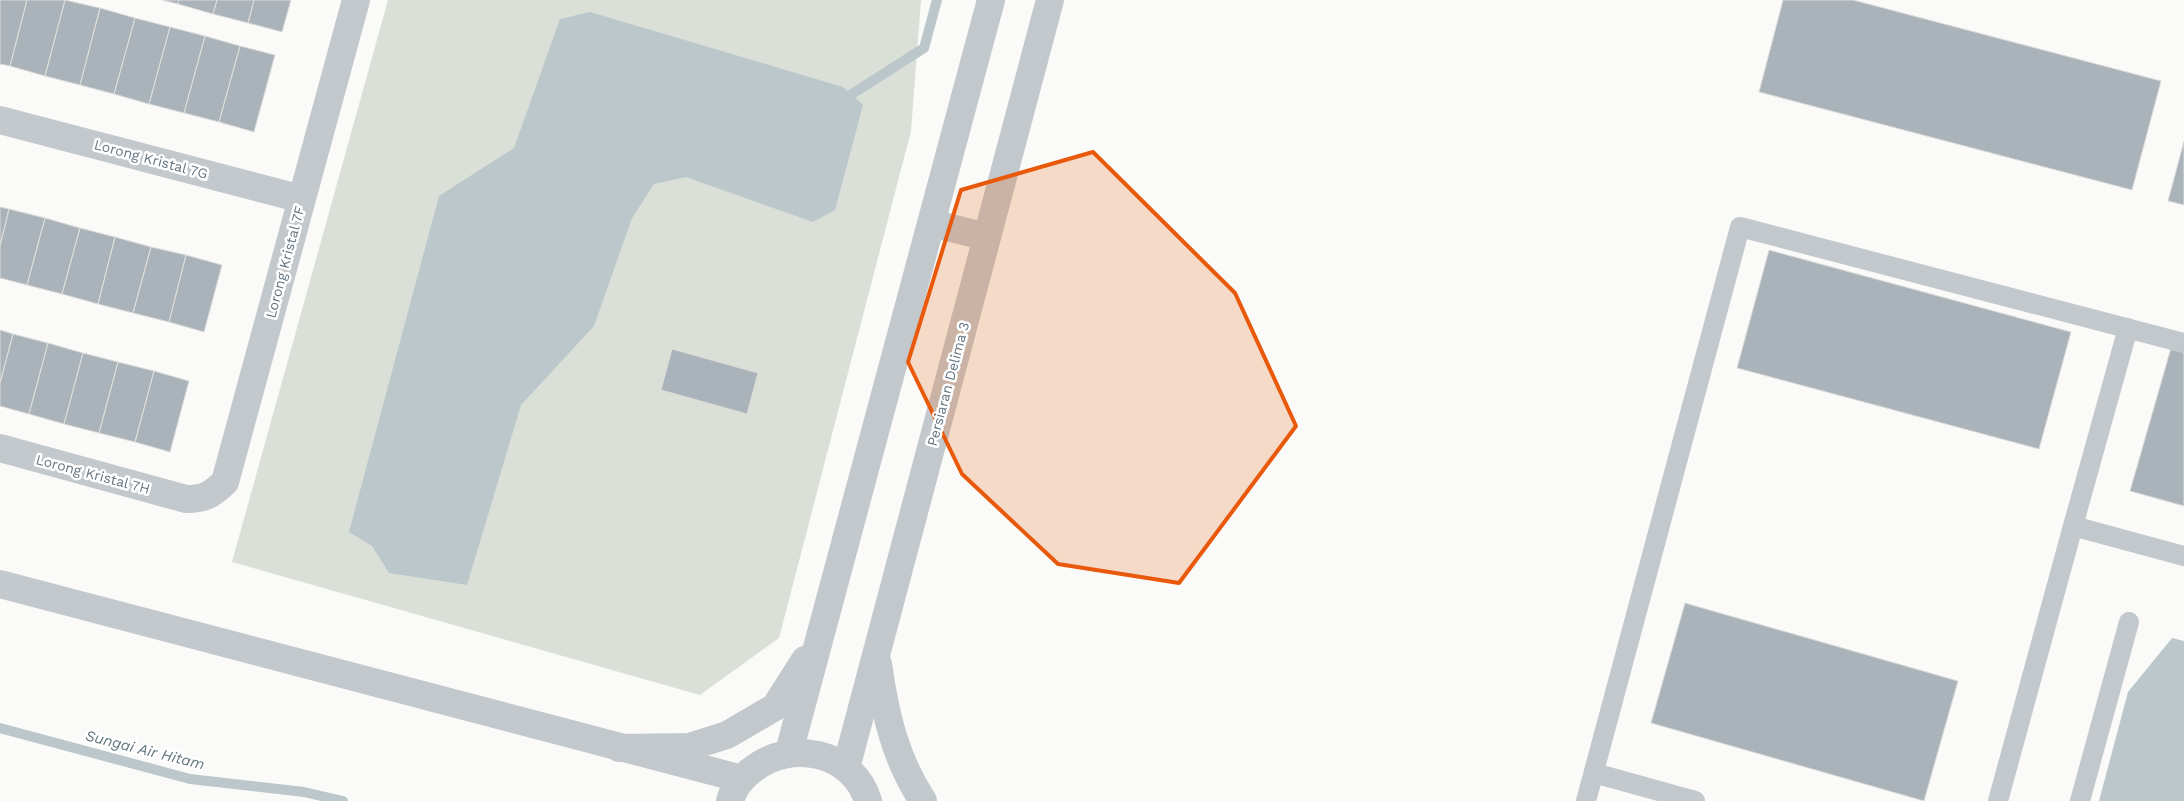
<svg xmlns="http://www.w3.org/2000/svg" width="2184" height="801" viewBox="0 0 2184 801" font-family="'Work Sans',sans-serif">
<rect width="100%" height="100%" fill="#fafaf8"/>
<path fill="#dadfd7" d="M388 0H921L911 131 779 638 700 695 232 562Z"/>
<path fill="#bbc7cb" d="M590 12 843 87 863 105 835 210 813 222 686 177 654 184 632 218 594 326 521 405 467 585 389 573 372 546 349 532 439 196 514 148 560 19Z
M2172 638 2184 641V801H2099L2128 692Z"/>
<g fill="none" stroke-linecap="round" stroke-linejoin="round">
<path stroke="#bbc7cb" stroke-width="10" d="M852 94 924 48 937 0
M0 728 190 779 304 792 343 801"/>
</g>
<path fill="#aab3b9" stroke="#dcdcda" d="M0 0H27L10 66 0 64Z
M27 0H65L45 76 10 66Z
M65 0 100 8 80 85 45 76Z
M162 0H179L178 4Z
M179 0H217L213 14 178 4Z
M217 0H254L248 23 213 14Z
M254 0H291L282 32 248 23Z
M1783 0H1853L2161 81 2132 190 1759 92Z
M100 8 135 18 114 94 80 85Z
M135 18 170 27 149 104 114 94Z
M170 27 205 36 184 113 149 104Z
M205 36 240 46 219 122 184 113Z
M240 46 275 55 254 132 219 122Z
M2184 141V205L2168 201Z
M0 207 9 209 0 246Z
M9 209 45 218 27 285 0 278V246Z
M45 218 80 228 62 294 27 285Z
M80 228 115 237 98 304 62 294Z
M115 237 151 247 133 313 98 304Z
M151 247 186 255 169 322 133 313Z
M1769 250 2071 332 2039 449 1737 368Z
M186 255 222 265 204 332 169 322Z
M0 330 13 334 0 383Z
M13 334 48 343 29 414 0 406V383Z
M2173 341 2184 344V506L2130 491Z
M48 343 83 353 64 424 29 414Z
M672 349 758 373 747 414 661 390Z
M83 353 118 362 99 433 64 424Z
M118 362 154 371 135 442 99 433Z
M154 371 189 381 170 452 135 442Z
M1685 603 1958 681 1924 801 1651 723Z"/>
<g fill="none" stroke-linecap="round" stroke-linejoin="round">
<path stroke="#c3c8cc" stroke-width="20" d="M2073 526 2128 328
M1594 773 1695 801
M1586 801 1740 227 2184 343
M1998 801 2073 526 2184 556
M2080 801 2129 622"/>
<path stroke="#c3c8cc" stroke-width="28" d="M0 120 302 199
M0 448 186 499C205 499 211 495 225 482L356 0
M0 584 742 779"/>
<path stroke="#c3c8cc" stroke-width="28" d="M931 223 987 237
M878 664C885 714 895 758 923 801
M619 748 689 747 727 735 775 707 805 660
M789 752 991 0
M846 768 1050 0
M730 801C733 789 742 777 752 770 790 739 853 751 868 801"/>
</g>
<path fill="#e8590c" fill-opacity="0.2" stroke="#e8590c" stroke-width="4" stroke-linejoin="round" d="M1093 152 1235 293 1296 426 1179 583 1058 564 962 474 908 362 961 190Z"/>
<g text-anchor="middle" stroke-width="5" stroke-linejoin="round" paint-order="stroke">
<g font-size="14" fill="#657683" stroke="#fff">
<text transform="translate(151 159) rotate(15)" y="5">Lorong Kristal 7G</text>
<text transform="translate(285 262) rotate(-75)" y="5">Lorong Kristal 7F</text>
<text transform="translate(948 384) rotate(-75)" y="5">Persiaran Delima 3</text>
<text transform="translate(93 474) rotate(15)" y="5">Lorong Kristal 7H</text>
</g>
<g font-size="15" font-style="italic" fill="#60757c" stroke="#fff">
<text transform="translate(145 750) rotate(14)" y="5">Sungai Air Hitam</text>
</g>
</g>
</svg>
